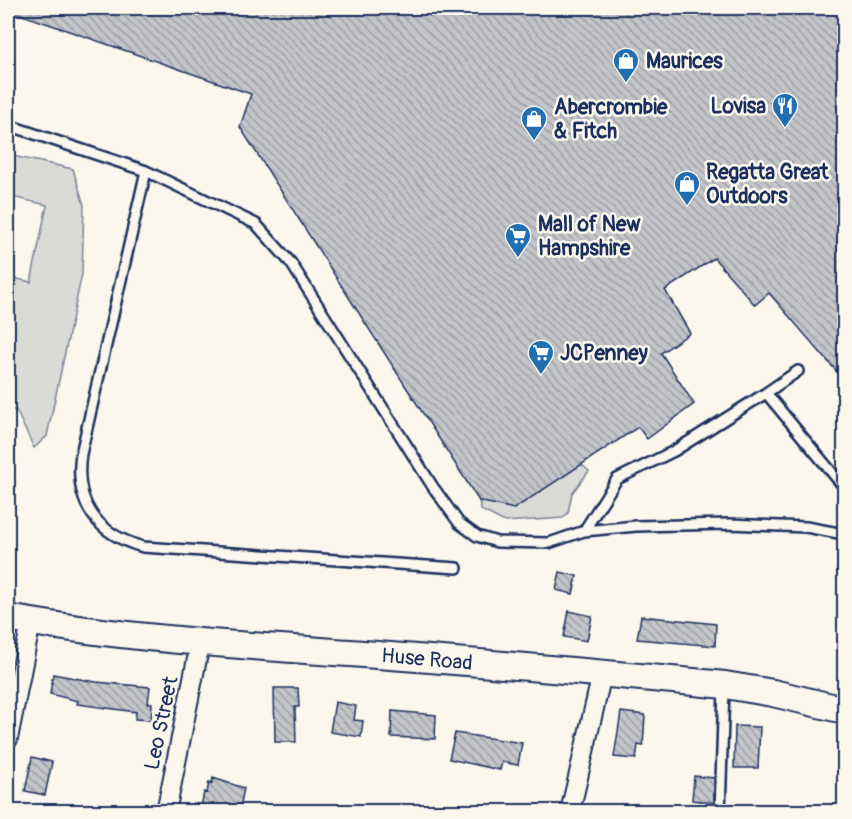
<svg xmlns="http://www.w3.org/2000/svg" width="852" height="819" viewBox="0 0 852 819" font-family="Pangolin,sans-serif">
<defs>
<pattern id="building-back-hatch" width="6" height="6" patternUnits="userSpaceOnUse" patternTransform="scale(1.5)"><rect width="6" height="6" fill="#c3c5c9"/><path d="M-1 5l2 2M0 0l6 6M5-1l2 2" fill="none" stroke="#9ea0a6"/></pattern>
</defs>
<rect width="100%" height="100%" fill="#fbf7ec"/>
<filter id="ink" filterUnits="userSpaceOnUse"><feTurbulence type="fractalNoise" baseFrequency=".0167" numOctaves="2"/><feDisplacementMap in="SourceGraphic" scale="12" xChannelSelector="R" yChannelSelector="G"/><feConvolveMatrix kernelMatrix="1 2 1 2 8 2 1 2 1" color-interpolation-filters="sRGB"/></filter>
<g filter="url(#ink)">
<path fill="#dadad7" stroke="#7a849a" stroke-width="1.5" d="M8 155 73 169 84 205 82 274 47 436 34 448 16 410H8V277L31 282 47 205 8 196Z
M581 464 589 471 572 493 568 513 563 518 505 522 481 510 479 501Z"/>
<path fill="url(#building-back-hatch)" stroke="#1b2f5e" stroke-width="1.5" d="M8 8H844V380L769 293 755 305 714 258 665 290 690 333 661 353 694 404 647 439 638 427 514 509 479 501 240 127 251 94 8 10Z
M560 572 577 576 573 594 556 590Z
M569 611 592 616 587 641 564 637Z
M641 616 716 624 715 646 637 639Z
M53 674 96 682 150 687 148 703H152L151 720 135 719 136 712 77 704 78 701 50 694Z
M274 688H298L299 707H295L296 742H275Z
M335 702 356 706 354 720 363 721 361 737 330 732Z
M392 711 436 715 435 739 391 737Z
M621 712 645 715 643 746 638 745 636 759 614 757Z
M735 726 760 727 758 768H734Z
M455 733 522 743 518 765 502 762 500 770 449 759Z
M32 757 52 762 45 795 25 791Z
M694 776 714 778V803L692 800Z
M213 778 244 788 240 808 230 805 228 812H200L204 792 207 793 209 782 212 783Z"/>
<g fill="none" stroke-linecap="round" stroke-linejoin="round">
<defs>
<path id="lane" d="M8 125 146 171 256 224 291 263 433 487 459 523 477 536 497 542 549 543 584 531 636 526 729 524 806 527 844 534
M146 171 81 454C74 502 96 534 143 547L457 568
M766 393 798 371
M584 531 617 479 674 451 766 393 844 487
M720 812 724 688"/>
<path id="street" d="M8 739 31 622
M166 812 200 644
M570 812 602 674"/>
<path id="secondary" d="M8 618C121 638 235 645 350 653 475 662 600 673 725 685L773 693 844 710"/>
</defs>
<use href="#lane" stroke="#1b2f5e" stroke-width="14"/>
<use href="#street" stroke="#1b2f5e" stroke-width="22"/>
<use href="#secondary" stroke="#1b2f5e" stroke-width="30"/>
<use href="#lane" stroke="#fbf7ec" stroke-width="9"/>
<use href="#street" stroke="#fbf7ec" stroke-width="18"/>
<use href="#secondary" stroke="#fbf7ec" stroke-width="26"/>
</g>
</g>
<defs>
<symbol id="shop-pin" viewBox="-11 -11 22 30"><path d="M0 17L-7.5 6A9.5 9.5 0 1 1 7.5 6Z" fill="#1f6fb2" stroke="#fbf7ec"/><path d="M-5-2.5h2.3a2.7 3.5 0 0 1 5.4 0H5L5.5 6h-11ZM-1.5-2.5h3a1.5 2.3 0 0 0-3 0Z" fill="#fff"/></symbol>
<symbol id="restaurant-pin" viewBox="-11 -11 22 30"><path d="M0 17L-7.5 6A9.5 9.5 0 1 1 7.5 6Z" fill="#1f6fb2" stroke="#fbf7ec"/><path d="M-5-6h1v4h1v-4h1v4h1v-4h1v5L-1.5 .5V6h-2V.5L-5-1ZM5-6V6H3V1.5H1.5Q1.5-4 5-6Z" fill="#fff"/></symbol>
<symbol id="supermarket-pin" viewBox="-11 -11 22 30"><path d="M0 17L-7.5 6A9.5 9.5 0 1 1 7.5 6Z" fill="#1f6fb2" stroke="#fbf7ec"/><path d="M-6-5.5h2.5l.6 2H6L4.5 2H-2.5L-4.4-4H-6ZM-1.5 3.2a1.3 1.3 0 1 0 .1 0ZM3 3.2a1.3 1.3 0 1 0 .1 0Z" fill="#fff"/></symbol>
</defs>
<g fill-rule="evenodd">
<use href="#shop-pin" x="611" y="46" width="30" height="40"/>
<use href="#restaurant-pin" x="770" y="91" width="30" height="40"/>
<use href="#shop-pin" x="519" y="104" width="30" height="40"/>
<use href="#shop-pin" x="672" y="169" width="30" height="40"/>
<use href="#supermarket-pin" x="503" y="221" width="30" height="40"/>
<use href="#supermarket-pin" x="526" y="338" width="30" height="40"/>
</g>
<g text-anchor="middle" stroke-width="5" stroke-linejoin="round" paint-order="stroke">
<g font-size="21" font-weight="bold" fill="#1b2f5e" stroke="#fbf7ec" text-anchor="start">
<text x="646" y="68">Maurices</text>
<text x="766" y="113" text-anchor="end">Lovisa</text>
<text x="554" y="114">Abercrombie<tspan x="554" dy="24">&amp; Fitch</tspan></text>
<text x="706" y="179">Regatta Great<tspan x="706" dy="24">Outdoors</tspan></text>
<text x="538" y="231">Mall of New<tspan x="538" dy="24">Hampshire</tspan></text>
<text x="560" y="360">JCPenney</text>
</g>
<g font-size="21" fill="#1b2f5e" stroke="#fbf7ec">
<text transform="translate(427 659) rotate(5)" y="7">Huse Road</text>
<text transform="translate(161 723) rotate(-78)" y="7">Leo Street</text>
</g>
</g>
<rect width="852" height="819" fill="none" stroke="#fbf7ec" stroke-width="30"/>
<rect x="15" y="15" width="822" height="789" fill="none" stroke="#1b2f5e" stroke-width="2" filter="url(#ink)"/>
</svg>
